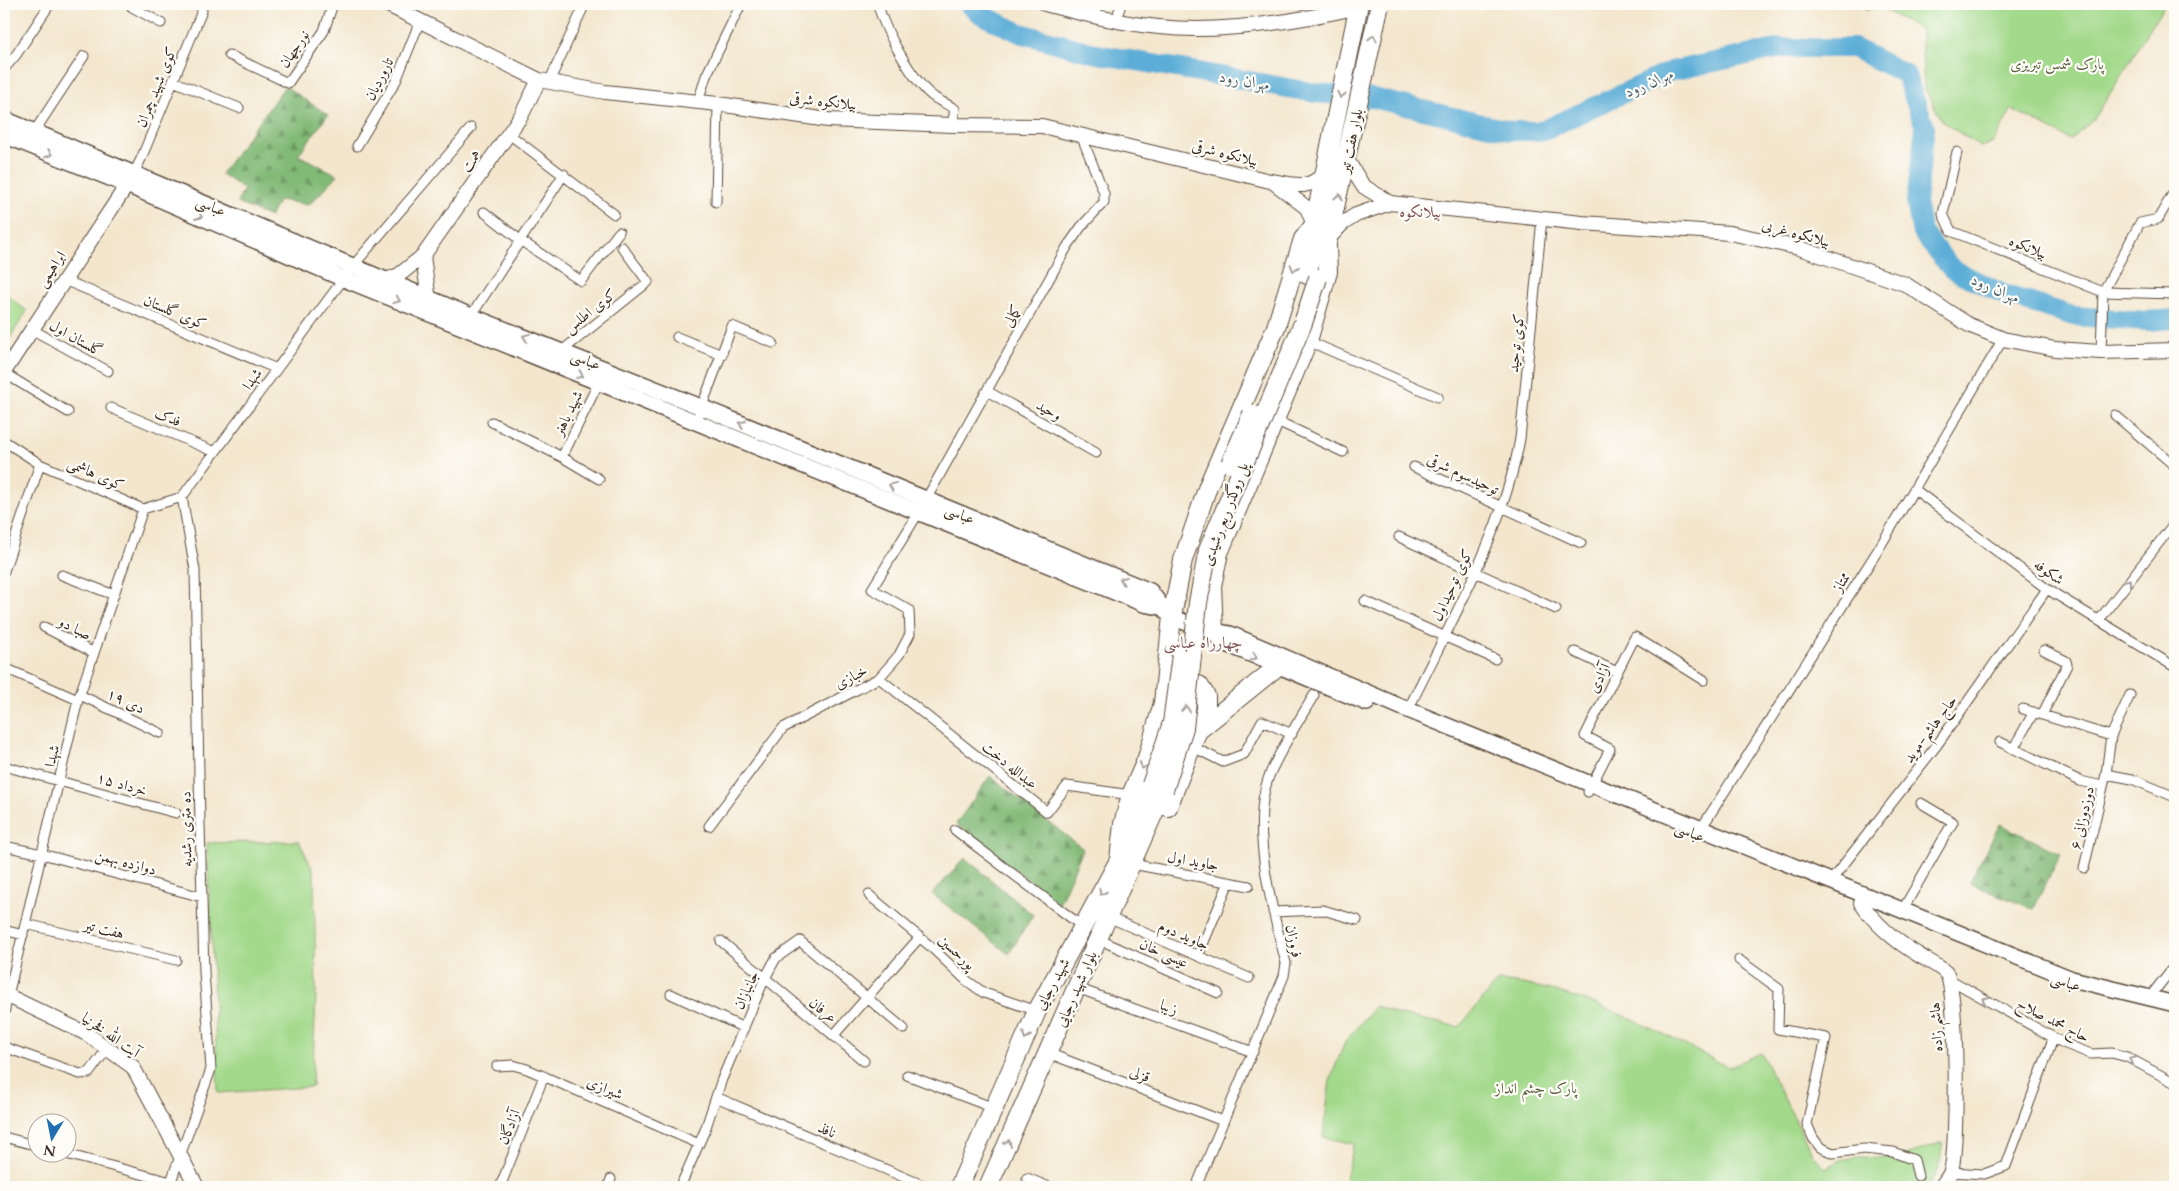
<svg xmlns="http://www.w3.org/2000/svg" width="2179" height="1191" viewBox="0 0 2179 1191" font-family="Cardo,Amiri,serif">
<defs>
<pattern id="forest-firs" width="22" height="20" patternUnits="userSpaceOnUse" patternTransform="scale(1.25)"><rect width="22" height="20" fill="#81b976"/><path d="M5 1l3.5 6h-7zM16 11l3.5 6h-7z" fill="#6b9760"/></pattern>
</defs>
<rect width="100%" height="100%" fill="#fdfcf7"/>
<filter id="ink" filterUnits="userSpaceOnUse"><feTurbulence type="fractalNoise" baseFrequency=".02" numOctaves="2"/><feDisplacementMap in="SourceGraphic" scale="10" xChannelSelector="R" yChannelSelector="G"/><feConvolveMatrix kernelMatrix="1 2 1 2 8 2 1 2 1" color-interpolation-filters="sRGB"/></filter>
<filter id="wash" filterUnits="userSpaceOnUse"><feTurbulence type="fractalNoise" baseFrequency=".0096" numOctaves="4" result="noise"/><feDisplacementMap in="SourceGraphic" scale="20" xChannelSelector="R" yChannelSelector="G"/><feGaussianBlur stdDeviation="1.12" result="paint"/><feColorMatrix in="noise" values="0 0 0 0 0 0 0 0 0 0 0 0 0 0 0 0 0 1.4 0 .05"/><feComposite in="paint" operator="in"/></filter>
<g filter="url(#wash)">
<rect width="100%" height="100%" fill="#f3e6cd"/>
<path fill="#a2d98a" stroke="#6e8254" d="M1865 4H2165L2095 118 2071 140 2012 109 1993 143 1981 147 1943 122 1924 88 1921 30 1880 7 1866 10Z
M4 293 27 311 4 347Z
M299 841 314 872 316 995 312 1087 218 1093 207 843Z
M1498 981C1581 988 1655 1030 1728 1067L1761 1053 1813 1155 1825 1168 1841 1160 1857 1157 1897 1158 1943 1142 1939 1169 1927 1187H1344L1354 1144 1323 1137 1330 1080 1345 1042 1375 1006 1396 1014 1459 1027Z"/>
<path fill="url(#forest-firs)" stroke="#5e724a" d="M285 86 328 115 298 155 338 175 309 205 279 200 270 217 237 203 244 189 221 174Z
M990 776 1083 849 1059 904 956 824Z
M2000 824 2061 854 2033 909 1969 883Z
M965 858 1033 915 1009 954 932 894Z"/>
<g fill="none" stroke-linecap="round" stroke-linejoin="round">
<path stroke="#5cadd7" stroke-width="20" d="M969 4 982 15 1020 33 1097 54 1316 93 1373 98 1511 131H1542L1671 71 1781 48H1854L1905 74 1925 127 1916 202 1922 233 1952 269 2003 294 2073 316 2147 321 2175 319"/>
</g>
</g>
<g filter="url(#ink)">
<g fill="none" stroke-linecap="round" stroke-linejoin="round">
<defs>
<path id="street" d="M133 4 132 7 161 23
M878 4C883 28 912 79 931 95 938 101 948 104 955 109L952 125
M1116 21 1121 4
M229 55 288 83 324 31 333 4
M4 69 16 55 50 4
M173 81 239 108
M549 82 583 8
M698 102 706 76 741 4
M34 132 84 56
M509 134 614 214
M357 146 396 81 420 21
M1957 152 1943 214 1951 231 2103 292 2175 294
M132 177 141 159 202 11
M716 202 718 104
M484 212 520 240 581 281 619 232
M64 280 277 369
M469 319 564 174
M31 329 108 371
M677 337 722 355
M1308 341 1438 397
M2101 352 2103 292 2140 223 2158 219 2175 190
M558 354 648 282 622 247
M4 373 68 412
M987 391 1096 453
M111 408 215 452
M2115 415 2175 466
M1275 420 1343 452
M492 422 562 457 599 479
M696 422 732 326 773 343
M4 441 40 464 143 509 182 497
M562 457 599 382
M1414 467 1581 543
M1914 489 2047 589 2175 667
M182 497 353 266 471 128
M1399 537 1556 609
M4 571 40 464
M62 575 114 595
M1365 601 1495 659
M2099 620 2175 522
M4 624 5 625
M44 627 94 653
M1575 652 1617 672
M5 668 78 700
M879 678 1047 812 1067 786 1131 795
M80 695 160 733
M2023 709 2111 736
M1408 710C1449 625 1503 533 1520 439L1542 219
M2042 715 2067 665 2066 661 2044 650
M2000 742 2080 781 2103 786
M1191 746 1223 762 1244 754 1262 721 1292 734
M2013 749 2034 712
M4 766 176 813
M2106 774 2132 779 2175 797
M1588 792 1610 749 1585 736 1635 637 1704 680
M709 826 783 728 879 678 899 655 910 634 909 610 872 589 919 512 1067 247 1081 227 1104 202V193L1081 135
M955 830 1083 927
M1697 835 1878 550 2003 339
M4 846 42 854 202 897
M1132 864 1249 886
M2084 868 2106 774 2111 736 2130 695
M1830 882 1937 745 2047 589
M869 895 930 946 966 980 984 993 1037 1011
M1902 911 1953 822 1921 803
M1273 912 1323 910 1357 920
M1108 917 1249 978
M26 924 176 960
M4 930 23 935
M1098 939 1218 993
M721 941 864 1061
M1198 956 1229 882
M1739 960 1779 989 1778 1029 1826 1038 1807 1124 1813 1138 1820 1147 1833 1153 1864 1149 1893 1152 1914 1160 1918 1176
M1949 979 2063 1043 2091 1054 2112 1053 2127 1057 2175 1083
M1077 988 1253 1052
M671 994 744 1028
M2149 998 2175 965
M4 1013 78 700 143 509
M833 1036 920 937
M4 1047 80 1074 89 1073 107 1049
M1048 1053 1223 1121
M497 1066 513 1065 527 1069 699 1144
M907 1075 994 1108
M716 1097 927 1187
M4 1137 38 1146
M66 1154 171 1182
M1951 1172 1984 1174 2006 1166 2053 1039
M1027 1178 1049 1187
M169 1187 211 1069 204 972 200 824 195 570 182 497
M500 1187 544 1076
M608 1187 611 1179
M680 1187 705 1130 722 1079 764 980 776 958 800 941 904 1029
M1196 1187 1284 976 1286 963C1273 913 1250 829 1268 779 1277 754 1300 719 1314 695"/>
<path id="secondary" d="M386 4 539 80 605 92 718 104 828 120 952 125 1042 126 1270 181C1293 184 1308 192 1325 172
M1045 4C1094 17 1144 29 1196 29 1250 29 1306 19 1359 7
M1347 160 1363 186 1390 203
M1273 182 1307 208 1314 225
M1330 237 1342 224 1356 215 1390 203 1582 223 1730 233 1799 248 1905 284 1969 325 2003 339 2055 349 2101 352 2175 350
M423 256 430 308
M378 283 399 275 423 256 521 116 539 80
M4 372 127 185
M1861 903C1876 925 1894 940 1917 954 1926 960 1938 965 1946 973 1958 987 1958 1149 1951 1171 1949 1177 1944 1182 1941 1187
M4 994 87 1034 133 1067 197 1187"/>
<path id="primary" d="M4 119 471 316 701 407 1150 591C1156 599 1162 608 1170 615 1184 624 1214 631 1230 634L1408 710 2072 979 2175 1004
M4 135 127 185 344 279 1144 604 1162 607
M1214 631 1222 642 1367 703"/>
<path id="highway" d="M1324 257 1380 4
M1307 275 1314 246V225L1359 4
M1214 631 1212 586 1219 553 1308 341 1328 272 1327 246
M1199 730 1277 667
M1168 807 1206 710V696L1199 685 1174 680
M1119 860 1123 824 1131 795 1147 758 1163 703 1172 616 1183 560 1208 486 1276 327 1303 239 1314 225
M959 1187 1037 1011 1119 860 1151 785
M988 1187 1164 790"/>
</defs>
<use href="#street" stroke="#574638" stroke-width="11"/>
<use href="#secondary" stroke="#574638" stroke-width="16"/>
<use href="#primary" stroke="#574638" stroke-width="18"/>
<use href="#highway" stroke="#574638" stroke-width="20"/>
<use href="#street" stroke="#fff" stroke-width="9"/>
<use href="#secondary" stroke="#fff" stroke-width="14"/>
<use href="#primary" stroke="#fff" stroke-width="15"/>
<use href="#highway" stroke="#fff" stroke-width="18"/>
<defs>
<path id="highway-bridge" d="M1230 464 1252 414
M1151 785 1172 723 1181 655
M1164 790 1184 728 1198 603 1208 550 1303 323 1318 278"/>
</defs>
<use href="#highway-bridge" stroke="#574638" stroke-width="20" stroke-linecap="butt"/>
<use href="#highway-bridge" stroke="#fff" stroke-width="18"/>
</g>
<defs><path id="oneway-chevron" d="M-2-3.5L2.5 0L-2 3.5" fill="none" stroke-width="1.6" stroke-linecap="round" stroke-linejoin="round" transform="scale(1.25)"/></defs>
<g stroke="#a79f9a">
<use href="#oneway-chevron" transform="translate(1373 38) rotate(-78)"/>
<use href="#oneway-chevron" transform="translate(1341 95) rotate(102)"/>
<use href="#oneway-chevron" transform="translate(49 154) rotate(22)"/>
<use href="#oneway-chevron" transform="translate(1339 197) rotate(-77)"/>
<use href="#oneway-chevron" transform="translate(199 216) rotate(23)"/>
<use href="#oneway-chevron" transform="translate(1294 268) rotate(107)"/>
<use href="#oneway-chevron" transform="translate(397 300) rotate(22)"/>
<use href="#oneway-chevron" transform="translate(526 337) rotate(-158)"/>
<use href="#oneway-chevron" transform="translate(580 375) rotate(22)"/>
<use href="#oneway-chevron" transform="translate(742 424) rotate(-157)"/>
<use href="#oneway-chevron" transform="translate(892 486) rotate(-157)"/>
<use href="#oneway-chevron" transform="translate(1123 580) rotate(-158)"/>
<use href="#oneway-chevron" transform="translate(2128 582) rotate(-53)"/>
<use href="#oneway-chevron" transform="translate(1254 657) rotate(24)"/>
<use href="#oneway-chevron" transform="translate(1186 709) rotate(-83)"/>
<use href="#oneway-chevron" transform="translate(1143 766) rotate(113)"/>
<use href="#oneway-chevron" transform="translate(1102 892) rotate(117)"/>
<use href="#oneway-chevron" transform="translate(1985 1000) rotate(-153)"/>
<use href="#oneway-chevron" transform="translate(1026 1036) rotate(114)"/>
<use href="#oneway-chevron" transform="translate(2132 1060) rotate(-154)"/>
<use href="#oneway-chevron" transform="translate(1008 1143) rotate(-66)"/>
</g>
</g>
<g text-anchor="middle" stroke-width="4.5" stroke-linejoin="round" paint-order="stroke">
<g font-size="15" fill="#3b2a1e" stroke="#fdfcf7">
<text transform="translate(294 49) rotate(-56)" y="5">نورجهان</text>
<text transform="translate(379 79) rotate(-63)" y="5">تاروردیان</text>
<text transform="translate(156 87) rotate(-68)" y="5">کوی شهید چمران</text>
<text transform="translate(823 101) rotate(6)" y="5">بیلانکوه شرقی</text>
<text transform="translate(1351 141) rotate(-78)" y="5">بلوار هفت تیر</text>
<text transform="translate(1225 153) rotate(14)" y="5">بیلانکوه شرقی</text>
<text transform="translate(471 161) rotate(-55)" y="5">همت</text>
<text transform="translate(211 206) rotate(23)" y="5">عباسى</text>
<text transform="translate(1796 233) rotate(15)" y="5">بیلانکوه غربی</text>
<text transform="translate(2028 247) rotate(22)" y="5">بیلانکوه</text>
<text transform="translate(51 269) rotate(-56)" y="5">ابراهیمی</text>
<text transform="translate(590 311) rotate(-38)" y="5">کوی اطلس</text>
<text transform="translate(175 312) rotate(23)" y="5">کوی گلستان</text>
<text transform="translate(1012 316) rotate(-61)" y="5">کمالی</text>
<text transform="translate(76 338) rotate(29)" y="5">گلستان اول</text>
<text transform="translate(1516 343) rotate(-84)" y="5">کوی توحید</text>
<text transform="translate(586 360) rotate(22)" y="5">عباسى</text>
<text transform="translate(252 379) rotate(-54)" y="5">شهدا</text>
<text transform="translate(1049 410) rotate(29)" y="5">وحید</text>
<text transform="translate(568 413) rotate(-64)" y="5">شهید باهنر</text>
<text transform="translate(168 417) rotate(23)" y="5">فدک</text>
<text transform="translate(96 474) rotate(24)" y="5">کوی هاشمی</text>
<text transform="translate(1463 474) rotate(25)" y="5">توحیدسوم شرقی</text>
<text transform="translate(960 514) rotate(22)" y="5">عباسى</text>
<text transform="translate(1225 514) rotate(-70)" y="5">پل روگذر ربع رشیدی</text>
<text transform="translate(2049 572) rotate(35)" y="5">شکوفه</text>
<text transform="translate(1841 582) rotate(-58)" y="5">ممتاز</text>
<text transform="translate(1452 585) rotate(-65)" y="5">کوی توحیداول</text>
<text transform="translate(75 628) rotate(27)" y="5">صبا دو</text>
<text transform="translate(851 677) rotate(-27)" y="5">خبازی</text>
<text transform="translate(1599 678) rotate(-63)" y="5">آزادی</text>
<text transform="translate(126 701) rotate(25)" y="5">۱۹ دی</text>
<text transform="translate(1930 729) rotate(-54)" y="5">حاج هاشم-موید</text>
<text transform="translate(52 756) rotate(-77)" y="5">شهدا</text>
<text transform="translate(1010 765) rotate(39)" y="5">عبدالله دخت</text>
<text transform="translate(122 784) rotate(16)" y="5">۱۵ خرداد</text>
<text transform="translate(2082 818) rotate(-77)" y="5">دوزدوزانی ۶</text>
<text transform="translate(186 829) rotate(-91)" y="5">ده متری رشدیه</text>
<text transform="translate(1690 832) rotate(22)" y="5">عباسى</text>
<text transform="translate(1193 861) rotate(10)" y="5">جاوید اول</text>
<text transform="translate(126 862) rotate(15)" y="5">دوازده بهمن</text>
<text transform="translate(104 929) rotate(14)" y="5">هفت تیر</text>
<text transform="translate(1184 935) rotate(23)" y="5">جاوید دوم</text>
<text transform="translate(1294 941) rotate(78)" y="5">فروزان</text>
<text transform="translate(957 952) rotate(43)" y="5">پورحسین</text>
<text transform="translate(1164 953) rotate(24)" y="5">عیسی خان</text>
<text transform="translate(2066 982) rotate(19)" y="5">عباسى</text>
<text transform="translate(1052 984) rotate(-61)" y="5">شهید رجایی</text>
<text transform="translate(1076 989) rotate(-66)" y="5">بلوار شهید رجایی</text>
<text transform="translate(746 990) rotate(-66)" y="5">جانبازان</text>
<text transform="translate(1169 1007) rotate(20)" y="5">زیبا</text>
<text transform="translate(823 1010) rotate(39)" y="5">عرفان</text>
<text transform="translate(2053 1020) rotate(27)" y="5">حاج محمد صلاح</text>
<text transform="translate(1936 1027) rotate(-93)" y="5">هاشم زاده</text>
<text transform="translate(111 1035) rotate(35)" y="5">آیت الله فخرنیا</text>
<text transform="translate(1140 1074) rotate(21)" y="5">قزلی</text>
<text transform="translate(605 1088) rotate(23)" y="5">شیرازی</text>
<text transform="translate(509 1127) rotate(-68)" y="5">آزادگان</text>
<text transform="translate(827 1130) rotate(23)" y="5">نافذ</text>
</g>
<g font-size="15" fill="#5a5f3e" stroke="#fdfcf7">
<text x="2057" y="69">پارک شمس تبریزی</text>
<text x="1536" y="1093">پارک چشم انداز</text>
</g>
<g font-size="16" font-style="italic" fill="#485e68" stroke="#fdfcf7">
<text transform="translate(1245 80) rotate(10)" y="6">مهران رود</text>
<text transform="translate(1649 82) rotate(-23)" y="6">مهران رود</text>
<text transform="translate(1996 288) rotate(23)" y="6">مهران رود</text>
</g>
<g font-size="16" fill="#7f5557" stroke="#fdfcf7">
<text x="1420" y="217">بیلانکوه</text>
<text x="1203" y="648">چهارراه عباسی</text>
</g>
</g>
<rect width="2179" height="1191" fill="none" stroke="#fdfcf7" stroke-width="20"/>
<g transform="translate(52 1138) rotate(190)"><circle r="24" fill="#fdfcf7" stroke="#afa8a0"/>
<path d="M0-4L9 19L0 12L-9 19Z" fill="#1f6fb2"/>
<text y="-8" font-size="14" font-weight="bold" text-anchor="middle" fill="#3b2a1e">N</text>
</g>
</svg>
